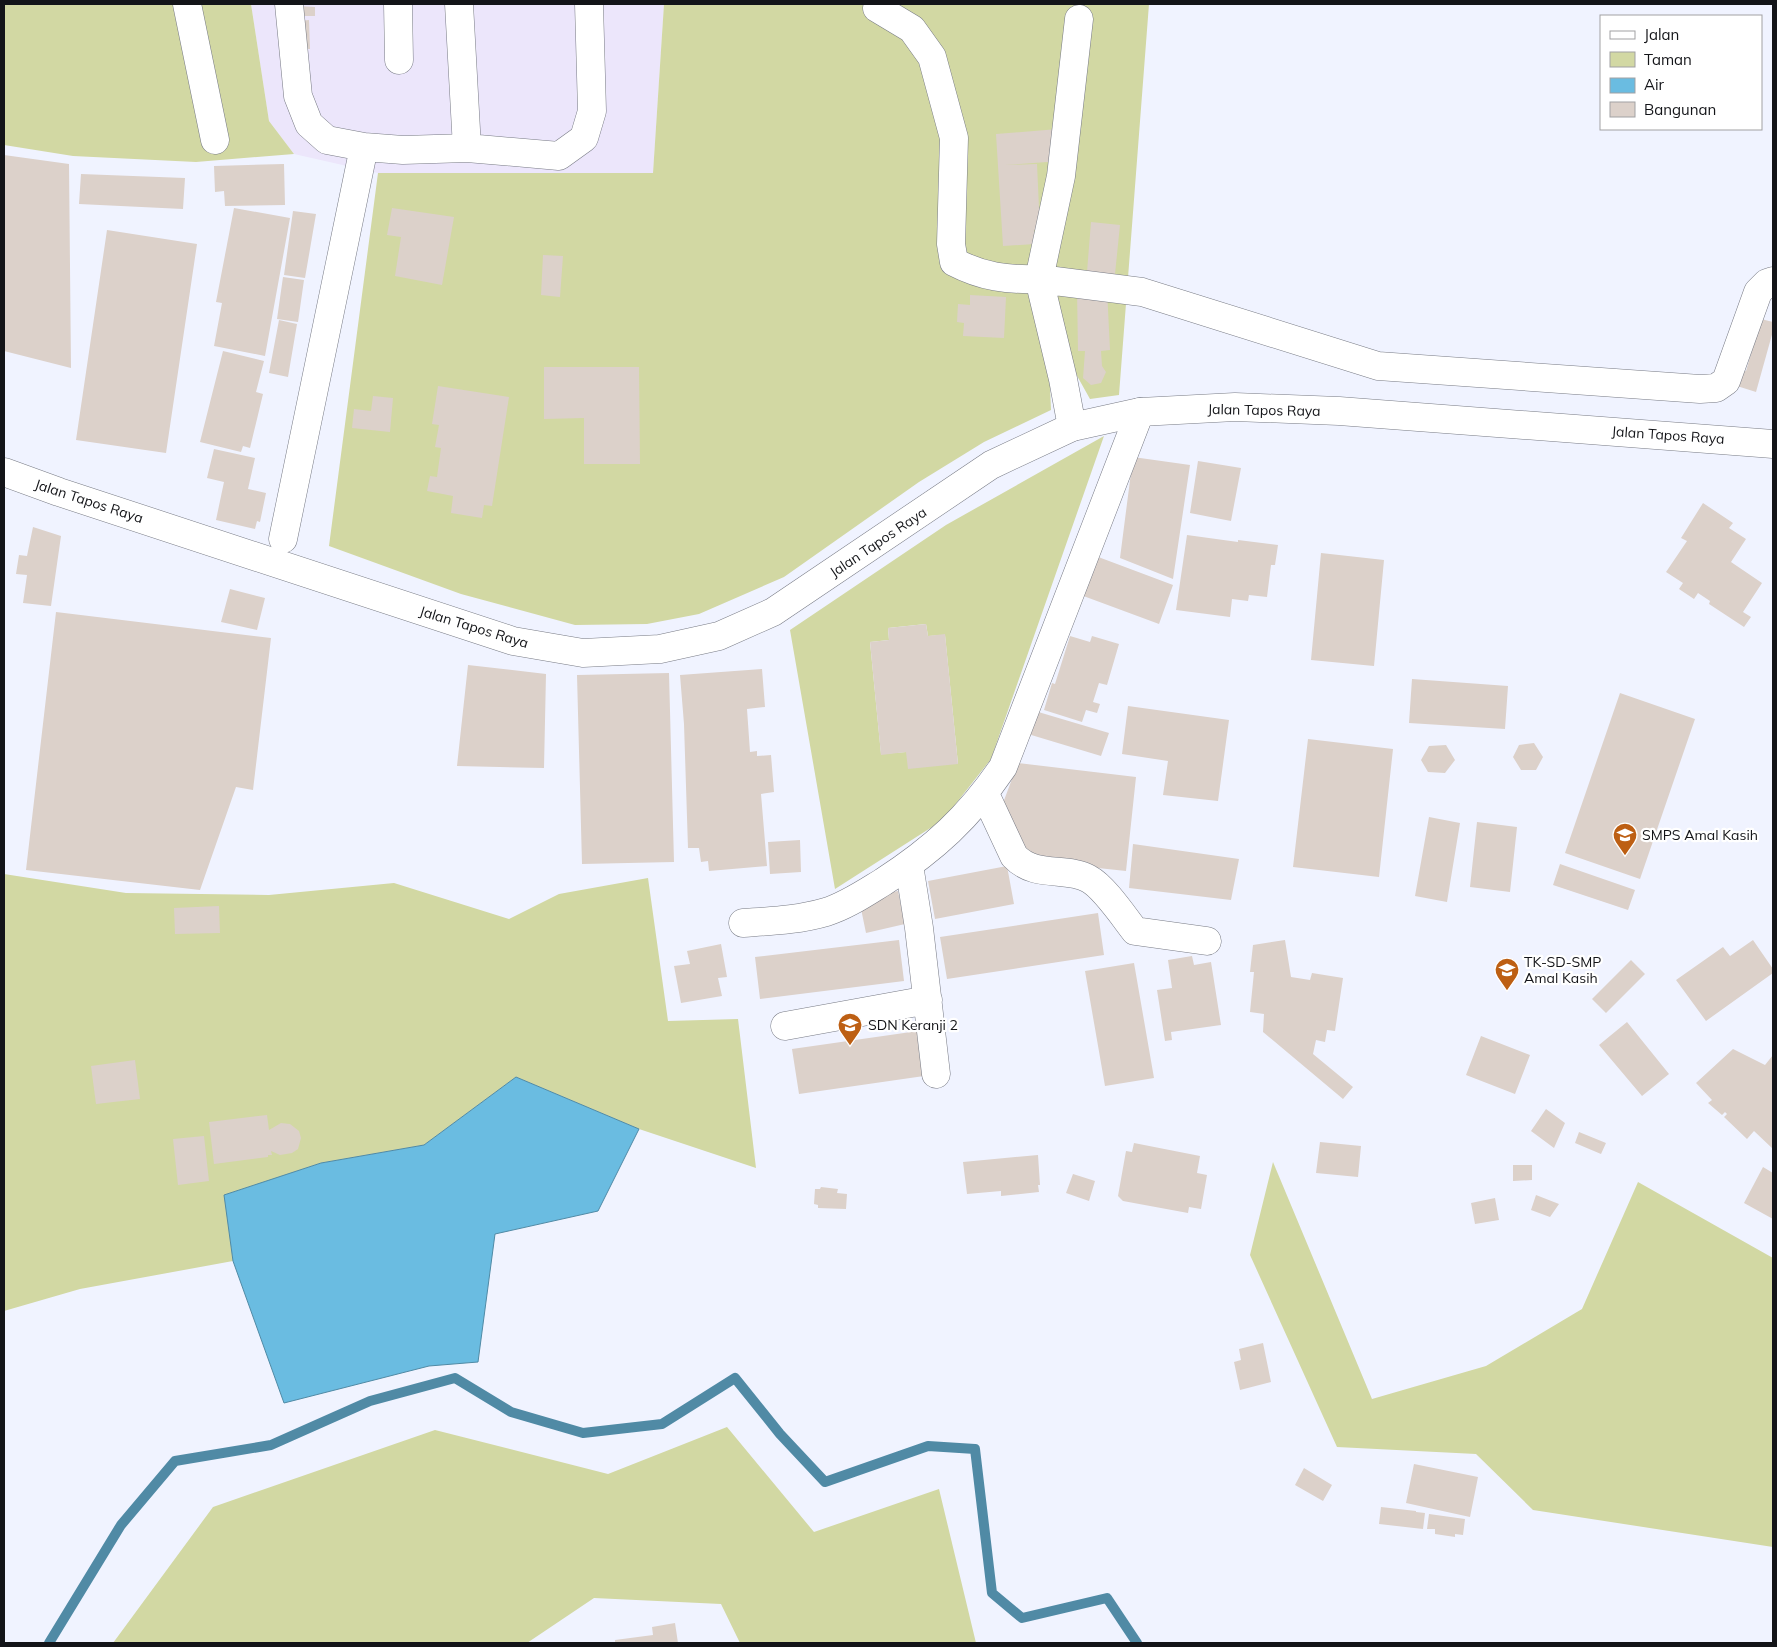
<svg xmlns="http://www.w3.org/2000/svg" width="1777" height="1647" viewBox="0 0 1777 1647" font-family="Mulish,sans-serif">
<rect width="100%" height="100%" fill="#f0f3ff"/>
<path fill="#ece6fb" d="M251 4H664L653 173H378L294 154 269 121Z"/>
<path fill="#d2d8a3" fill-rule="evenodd" d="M4 4H251L269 121 294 154 196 162 73 156 4 145Z
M664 4H1149L1119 395 1090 399 1076 374 1050 386 1051 410 984 442 919 482 784 577 699 614 647 624 575 625 461 594 329 546 378 173H653Z
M1104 436 991 759 943 820 835 889 790 630 946 525ZM926 624 928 636 945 635 958 764 906 752 881 754 870 642 889 640 888 628Z
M4 874 126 893 269 895 394 883 509 919 559 894 648 878 668 1021 738 1019 756 1168 639 1129 516 1077 424 1145 321 1163 225 1195 233 1261 80 1289 4 1311Z
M1273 1162 1372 1399 1486 1366 1582 1309 1638 1182 1773 1258V1547L1533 1510 1476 1454 1337 1447 1250 1255Z
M727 1427 814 1532 939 1489 976 1643H740L721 1604 594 1598 527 1643H113L213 1507 435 1430 608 1474Z"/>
<path fill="#6abce1" stroke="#508aa5" d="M516 1077 639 1129 598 1211 495 1234 478 1362 429 1366 284 1403 233 1261 224 1195 321 1163 424 1145Z"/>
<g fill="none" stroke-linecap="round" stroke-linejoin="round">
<path stroke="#508aa5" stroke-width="10" d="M49 1643 121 1525 175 1461 271 1445 370 1401 455 1378 511 1412 583 1433 662 1424 735 1378 780 1434 825 1482 928 1446 975 1449 992 1593 1022 1618 1107 1598 1137 1643"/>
</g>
<path fill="#dcd1ca" d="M297 6 315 7V16H297Z
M309 20 310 49H300L298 21Z
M1058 129 1061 161 1005 165 1037 164 1040 230H1034L1035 244 1003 246 996 134Z
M4 155 69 164 71 368 4 351Z
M284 164 285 205 225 206 224 191 215 192 214 166Z
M81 174 185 178 183 209 79 204Z
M234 208 290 218 265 356 214 346 222 303 216 302Z
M392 208 454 217 442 285 395 276 401 237 387 235Z
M293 211 316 214 305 278 284 275Z
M1091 222 1120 225 1115 274 1087 272Z
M107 230 197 244 166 453 76 440Z
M543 255 563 256 560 297 541 295Z
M283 277 304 280 298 322 277 319Z
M1107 289 1110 350 1101 351 1102 366 1106 372 1101 383 1091 385 1083 378 1085 351H1078L1077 290Z
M970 295 1006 297 1004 338 963 336 964 323 957 322 958 304 970 305Z
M1761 319 1773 322V331L1756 392 1737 386 1742 369 1746 371Z
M279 320 297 324 288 377 269 373Z
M223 351 264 361 256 392 263 394 250 448 243 446 241 452 200 442Z
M544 367H639L640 464H584V418L544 419Z
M438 386 509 397 492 506 484 505 482 518 451 513 453 496 427 491 430 476 437 477 441 448 435 447 439 425 432 424Z
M373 396 393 398 390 432 352 428 354 409 371 411Z
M214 449 255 458 248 489 266 493 260 522 257 521 255 529 216 520 224 482 207 478Z
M1133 457 1190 465 1173 579 1120 558Z
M1198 461 1241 468 1231 521 1190 513Z
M1703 503 1733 523 1729 528 1746 539 1731 562 1762 583 1743 612 1751 617 1744 627 1709 604 1710 601 1698 593 1694 599 1679 589 1683 583 1666 572 1687 541 1681 538Z
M33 527 61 536 51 606 23 603 27 575 16 574 19 555 27 556Z
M1187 535 1238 542V540L1278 545 1275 565H1271L1267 597 1249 595 1248 601 1232 599 1230 617 1176 610Z
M1321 553 1384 560 1374 666 1311 660Z
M1093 555 1173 585 1159 624 1078 594Z
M230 589 265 598 257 630 221 622Z
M56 612 271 638 253 790 236 787 200 890 26 870Z
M926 624 928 636 945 634 958 764 908 769 906 752 881 755 870 642 889 640 888 628Z
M1070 636 1090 642 1092 636 1119 644 1107 685 1099 683 1093 702 1100 704 1097 713 1086 710 1082 722 1044 710 1052 683 1055 684Z
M468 665 546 674 544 768 457 766Z
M762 669 765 707 747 709 750 752 757 751V756L771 755 774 792 761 794 767 866 709 871 708 861 701 862 699 848H688L684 724 680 675Z
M669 673 674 862 582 864 577 675Z
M1412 679 1508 686 1505 729 1409 723Z
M1620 693 1695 719 1640 879 1565 853Z
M1128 706 1229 720 1218 801 1163 795 1168 761 1122 754Z
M1035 711 1109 733 1101 756 1028 734Z
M1308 739 1393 749 1379 877 1293 867Z
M1534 743 1543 757 1536 770H1521L1513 757 1519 745Z
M1446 745 1455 760 1445 773 1428 772 1421 760 1429 746Z
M1018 763 1136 777 1126 871 1023 860 1000 811Z
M1429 817 1460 823 1447 902 1415 896Z
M1477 822 1517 827 1510 892 1470 887Z
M800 840 801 872 770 874 768 842Z
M1133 844 1239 859 1231 900 1129 888Z
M1560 864 1635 890 1628 910 1553 885Z
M1007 866 1014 904 935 919 928 881Z
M898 891 905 924 866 933 859 899Z
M219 906 220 933 175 934 174 908Z
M1098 913 1104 955 947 979 940 937Z
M899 940 904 981 760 999 755 957Z
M1285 940 1291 977 1310 980 1312 973 1343 978 1335 1031 1327 1030 1325 1042 1316 1040 1313 1054 1353 1087 1343 1099 1263 1032 1264 1014 1250 1012 1254 972H1250L1253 945Z
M1753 940 1773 969V973L1706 1021 1676 980 1723 947 1730 956Z
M721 944 727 977 718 978 722 996 681 1003 674 966 690 964 687 951Z
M1192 956 1194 965 1211 962 1221 1025 1171 1032 1172 1040 1165 1041 1157 990 1172 988 1168 960Z
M1631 960 1645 974 1606 1013 1592 999Z
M1134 963 1154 1078 1105 1086 1085 971Z
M1627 1022 1669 1074 1642 1096 1599 1045Z
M925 1030 931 1075 799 1094 792 1049Z
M1481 1036 1530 1055 1515 1094 1466 1075Z
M1733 1049 1765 1065 1773 1055V1149L1754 1131 1747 1139 1724 1117 1727 1114 1725 1112 1722 1115 1708 1103 1712 1100 1696 1083Z
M135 1060 140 1099 96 1104 91 1066Z
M1546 1109 1565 1123 1554 1148 1531 1131Z
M267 1115 269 1130 281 1123 290 1124 299 1131 301 1138 298 1149 292 1153 280 1155 271 1151 272 1155H268V1157L214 1164 209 1122Z
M1579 1132 1606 1143 1601 1154 1575 1143Z
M204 1136 209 1181 178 1185 173 1139Z
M1320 1142 1361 1146 1358 1177 1316 1173Z
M1134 1143 1200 1156 1197 1173 1207 1175 1201 1209 1189 1207 1188 1213 1123 1201 1118 1196 1126 1151 1132 1152Z
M1038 1155 1040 1185H1038L1039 1192 1001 1196V1191L967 1194 963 1162Z
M1513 1165H1532V1180L1513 1181Z
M1763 1167 1773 1173V1219L1744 1203Z
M1073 1174 1095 1181 1089 1201 1066 1193Z
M821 1187 838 1189 837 1193 847 1194 846 1209 818 1208V1205L814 1204 815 1189H820Z
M1536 1195 1559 1204 1550 1217 1531 1210Z
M1495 1198 1499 1220 1475 1224 1471 1203Z
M1263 1343 1271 1382 1240 1390 1234 1362 1241 1360 1239 1349Z
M1414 1464 1478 1477 1470 1517 1406 1503Z
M1304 1468 1332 1485 1323 1501 1295 1485Z
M1381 1507 1416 1511V1512L1425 1513 1423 1529 1379 1524Z
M1429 1514 1465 1519 1463 1535 1455 1534V1537L1435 1534V1529H1427Z
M675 1623 678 1643H615V1640L653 1635 652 1627Z"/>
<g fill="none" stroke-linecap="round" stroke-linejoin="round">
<defs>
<path id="minor" d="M187 4 215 140
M289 4 298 96 309 124 327 140 364 147 403 150 467 148 559 156 584 138 592 111 589 4
M398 4 399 60
M459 4 467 148
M877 8 912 29 932 57 954 138 951 244 954 262C983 277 1007 280 1039 279L1063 379 1072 427
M1079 19 1061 176 1039 279 1142 292 1378 366 1700 389 1716 388 1726 381 1758 292 1767 283 1773 281
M283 539 364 147
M985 794 1014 856C1035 879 1067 866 1089 879 1104 887 1124 917 1135 931L1207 941
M909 865 919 928 936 1074
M743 923C771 921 799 920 826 912 846 906 865 893 883 882 934 849 969 817 1003 767L1140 412
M785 1026 928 1000"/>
<path id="major" d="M4 472 59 492 513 641 583 653 660 649 719 636 773 612 991 465 1072 427 1140 412 1235 407 1339 411 1773 444"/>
</defs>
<use href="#minor" stroke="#787b85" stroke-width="29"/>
<use href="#major" stroke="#787b85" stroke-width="29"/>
<use href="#minor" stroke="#fff" stroke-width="28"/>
<use href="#major" stroke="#fff" stroke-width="28"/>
</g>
<defs>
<symbol id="school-pin" viewBox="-11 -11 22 30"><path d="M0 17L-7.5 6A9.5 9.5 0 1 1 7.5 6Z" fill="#bd5f13" stroke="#fff"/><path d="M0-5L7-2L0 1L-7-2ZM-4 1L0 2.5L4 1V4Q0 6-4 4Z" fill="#fff"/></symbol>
</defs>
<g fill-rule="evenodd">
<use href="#school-pin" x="1611" y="821" width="28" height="38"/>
<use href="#school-pin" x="1493" y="956" width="28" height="38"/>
<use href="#school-pin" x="836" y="1011" width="28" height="38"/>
</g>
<g text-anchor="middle" stroke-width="4.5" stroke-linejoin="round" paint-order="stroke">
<g font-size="14" fill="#131418" stroke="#fff">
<text transform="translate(1264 410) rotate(1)" y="5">Jalan Tapos Raya</text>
<text transform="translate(1668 435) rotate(4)" y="5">Jalan Tapos Raya</text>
<text transform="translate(89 501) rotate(18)" y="5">Jalan Tapos Raya</text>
<text transform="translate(878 542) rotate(-34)" y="5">Jalan Tapos Raya</text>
<text transform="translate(474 627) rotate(17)" y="5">Jalan Tapos Raya</text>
</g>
<g font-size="14" fill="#131418" stroke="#fff" text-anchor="start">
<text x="1642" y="840">SMPS Amal Kasih</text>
<text x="1524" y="967">TK-SD-SMP<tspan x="1524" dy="16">Amal Kasih</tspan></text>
<text x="868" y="1030">SDN Keranji 2</text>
</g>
</g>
<rect width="1777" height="1647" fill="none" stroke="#131418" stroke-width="10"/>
<rect x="1600" y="15" width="162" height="115" fill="#ffffff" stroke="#a1a1a3"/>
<rect x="1610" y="31" width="25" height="8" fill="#ffffff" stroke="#a1a1a3"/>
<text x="1644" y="40" font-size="15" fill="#131418">Jalan</text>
<rect x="1610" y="52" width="25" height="15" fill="#d2d8a3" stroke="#a1a1a3"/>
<text x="1644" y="65" font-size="15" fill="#131418">Taman</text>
<rect x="1610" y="78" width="25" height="15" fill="#6abce1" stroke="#a1a1a3"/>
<text x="1644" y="90" font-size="15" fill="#131418">Air</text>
<rect x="1610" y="102" width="25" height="15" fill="#dcd1ca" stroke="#a1a1a3"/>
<text x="1644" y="115" font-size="15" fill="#131418">Bangunan</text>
</svg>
